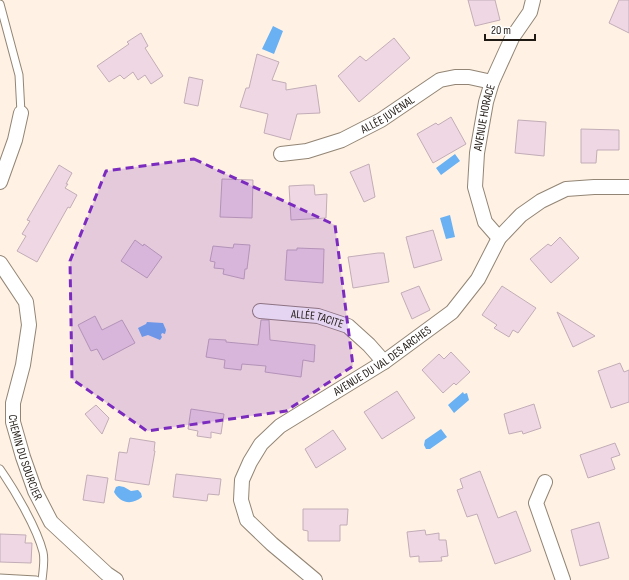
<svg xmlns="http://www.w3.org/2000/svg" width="629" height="580" viewBox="0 0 629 580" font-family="'Sofia Sans Condensed',sans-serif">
<rect width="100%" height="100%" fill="#fff2e4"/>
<path fill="#69b1f3" d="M273 26 283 31 274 54 262 49Z
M455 154 460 161 441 175 436 168Z
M450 215 455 237 446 239 440 218Z
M147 322 163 323 166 330 165 334 162 333 161 335 162 337 160 340 148 335 142 337 138 328 146 324Z
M463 392 464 394 467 393 469 400 454 413 448 405Z
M441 429 447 437 430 449H426L424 445 425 440Z
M119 486 124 487 131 491 138 490 141 493 142 497C132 505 121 504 114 492L116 487Z"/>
<path fill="#efd8e3" stroke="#c2acb7" d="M468 0H495L500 20 475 26Z
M619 0H629V33L609 23Z
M141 33 148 46 145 48 163 76 151 84 145 75 138 80 133 72 124 79 120 75 109 82 97 66 129 44 127 42Z
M394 38 410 58 359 102 338 76 360 56 366 61Z
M257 54 279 62 272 80 286 83V90L316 85 320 113 297 114 290 140 264 133 268 114 240 107 246 88H249Z
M189 77 203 80 198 106 184 103Z
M451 117 466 144 433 163 417 134 436 123 438 125Z
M518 120 546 122 544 156 515 153Z
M581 129 619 130V150H597L596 163H581Z
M369 164 375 197 364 202 350 172Z
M59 165 72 173 66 184H68L65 188 77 195 70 208 68 207 37 262 17 251 26 236 22 234 30 221 27 220Z
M222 179 253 180 252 218 220 217Z
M306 185H314L315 195 327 194 326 218 291 220 289 186Z
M433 230 442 260 414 268 406 237Z
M560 237 579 258 551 283 530 259 548 244 551 246Z
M135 240 143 246 144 244 162 257 147 278 121 261Z
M234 244 250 245 247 269H245L244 279 223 274 224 269 214 268 215 262 210 261 213 246 233 248Z
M297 248 324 249 323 283 285 280 287 250H297Z
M378 253H384L389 282 353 288 348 257Z
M419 286 430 310 412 319 401 293Z
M502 286 536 308 518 333 513 330 509 337 494 328 497 325 482 315Z
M557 312 595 336 573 347Z
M95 316 102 330 122 320 135 343 103 360 97 349 91 351 78 325Z
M261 320H269L270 340 315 345 314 362 303 360 301 377 265 372 266 366 242 364 241 370 224 368 225 360 206 357 209 339 226 340V342L258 345Z
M451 352 470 372 456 385 454 383 443 393 422 370 439 354 444 359Z
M620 363 624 372 629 370V402L611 408 598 371Z
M397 391 415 418 382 439 364 412Z
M534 404 541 428 523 434 522 431 509 434 504 414Z
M96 405 109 418 102 434 85 414Z
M191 409 224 414 221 434 211 432V438L197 436 198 431 188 429Z
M333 430 346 449 316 468 305 449Z
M130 438 155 442 154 451H155L149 485 115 480 119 452 127 453Z
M615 443 620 455 611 458 615 469 588 478 580 455Z
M480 471 498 518 516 511 531 551 495 564 477 514 467 517 457 490 463 488 460 479Z
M176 474 221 479 219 495 208 494 207 501 173 497Z
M87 475 108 478 104 503 83 500Z
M303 509H348L347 525H340V541H308V531L303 530Z
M599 522 609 558 580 566 571 530Z
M425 530 426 535 439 533V540H446L448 556 441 557 442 561 419 562V556L410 557 407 532Z
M0 534 26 535 25 543H32L31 563 0 562Z"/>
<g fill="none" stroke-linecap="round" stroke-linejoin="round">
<defs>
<path id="service" d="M0 4 19 75 21 113
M0 469C14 489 37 528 43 552 45 560 43 571 42 580
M0 578 36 580"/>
<g id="minor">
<path id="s1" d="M281 154 307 151 342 140 381 120 440 80 455 77H469L492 82"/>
<path d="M0 182 15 140 21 113"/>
<path id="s2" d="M499 238 485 222 475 187 477 153 486 102 492 82 512 38 530 12 533 0"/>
<path id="s3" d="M0 263 26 302 29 325 23 365 13 403V422L23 457 35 491 51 522 107 574 116 580"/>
<path id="s4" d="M260 311 318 316 348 326 369 345 384 362"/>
<path d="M545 482 536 503 563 580"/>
<path id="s5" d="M315 580 272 544 247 520 241 500 242 480 250 462 261 444 280 426 384 362 452 312 478 279 499 238 521 215 541 201 566 189 594 187H629"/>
</g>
</defs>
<use href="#service" stroke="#928575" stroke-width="9"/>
<use href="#minor" stroke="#928575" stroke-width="16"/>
<use href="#service" stroke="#fff" stroke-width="7"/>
<use href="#minor" stroke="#fff" stroke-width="14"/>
</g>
<path fill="#7b2cbf" fill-opacity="0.2" stroke="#7b2cbf" stroke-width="3" stroke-dasharray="8 5" stroke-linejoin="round" d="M194 159 335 225 353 366 286 411 147 431 72 379 70 261 106 171Z"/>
<g text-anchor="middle" stroke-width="4" stroke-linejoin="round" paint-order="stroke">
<g font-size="12" fill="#201a14" stroke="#fff">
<text dy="4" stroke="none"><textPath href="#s1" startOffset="115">ALLÉE JUVENAL</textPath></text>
<text dy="4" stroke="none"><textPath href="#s2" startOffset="128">AVENUE HORACE</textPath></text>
<text dy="4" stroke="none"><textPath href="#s4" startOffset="58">ALLÉE TACITE</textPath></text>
<text dy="4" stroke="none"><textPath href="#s5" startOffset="320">AVENUE DU VAL DES ARCHES</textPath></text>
<text dy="4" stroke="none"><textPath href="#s3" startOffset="206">CHEMIN DU SOURCIER</textPath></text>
</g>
</g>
<path d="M485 34v6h50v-6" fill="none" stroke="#201a14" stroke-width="2"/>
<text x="491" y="34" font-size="12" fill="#201a14" stroke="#ffffff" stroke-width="3" paint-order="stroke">20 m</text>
</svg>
